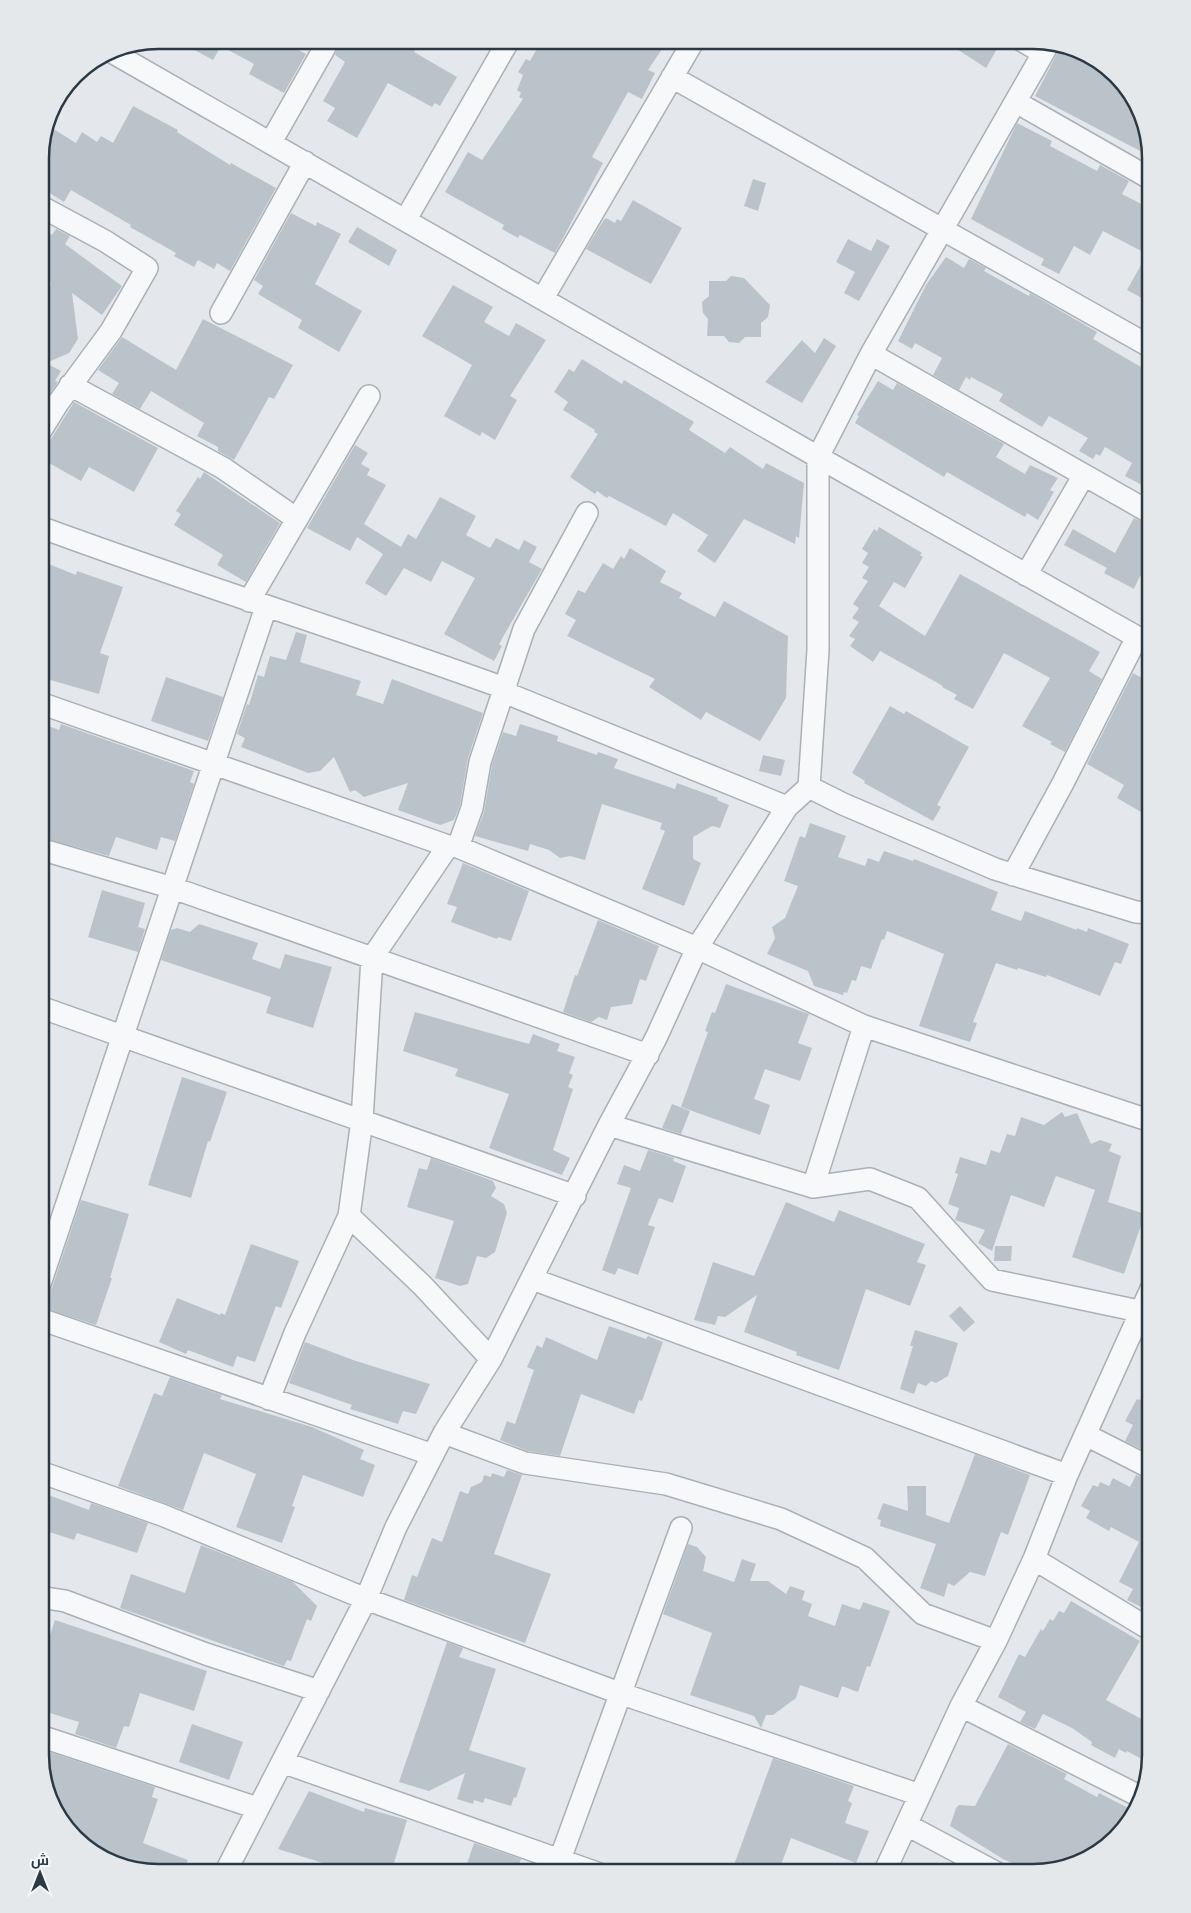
<svg xmlns="http://www.w3.org/2000/svg" width="1191" height="1913" viewBox="0 0 1191 1913" font-family="'Sofia Sans Condensed',Cairo,sans-serif">
<rect width="100%" height="100%" fill="#e4e8ec"/>
<path fill="#bbc3ca" d="M176 40H280L306 54 284 93 249 74 254 64 221 46 213 60Z
M341 40H422L414 52 457 77 440 106 435 103 432 107 388 83 357 138 327 121 335 108 323 101 345 62 335 55Z
M542 40H668L648 70 655 73 642 99 628 92 592 157 603 163 555 253 520 235 518 238 502 229 504 225 445 192 468 152 482 160 523 99 519 97 521 93 517 90 523 75 518 72 526 59 530 61Z
M943 40H1002L986 68Z
M1060 48 1113 76 1139 106 1147 141 1142 152 1035 96Z
M133 106 178 130 177 132 230 165 231 163 276 188 230 271 217 263 214 269 198 260 194 267 174 256 176 253 130 227 131 225 71 190 64 202 40 187V151L47 125 76 143 82 132 97 142 101 136 113 143Z
M1017 123 1052 141 1050 146 1097 171 1100 165 1129 181 1122 194 1151 209V303L1127 290 1147 254 1103 231 1090 255 1074 246 1059 274 1041 265 1044 259 971 219Z
M753 179 766 183 758 211 744 206Z
M633 200 682 228 651 284 586 249 603 221 606 218 615 223 617 219 621 221Z
M291 213 316 226 317 222 341 234 315 284 362 311 339 352 298 328 302 320 258 294 263 286 254 280Z
M357 227 397 250 389 266 348 242Z
M40 228 52 235 56 229 70 236 65 244 122 286 102 315 72 293 78 339 69 353 46 363 61 371 55 381 58 382 40 408V301L51 283 40 277Z
M848 239 871 251 877 239 890 246 859 301 844 293 855 272 836 262Z
M946 257 964 268 969 259 986 268 984 271 1029 296 1030 293 1097 332 1093 339 1141 367 1146 358 1151 359V490L1125 476 1132 463 1105 447 1100 456 1096 454 1093 459 1079 451 1088 438 1049 416 1042 427 999 401 1003 394 971 377 970 380 966 377 959 390 933 375 942 358 915 343 912 349 898 341 926 285Z
M731 276 744 278 770 305 768 317 761 323V337H745L739 343 729 342 724 336H707L708 319 703 313 702 302 709 296V281H726Z
M453 285 493 307 484 322 509 336 516 323 546 340 510 396 517 400 495 440 482 432 480 436 444 416 472 365 422 336Z
M203 319 293 365 274 399 269 397 234 460 218 451V447L197 436 204 423 151 391 140 409 112 394 119 383 98 370 122 337 176 370Z
M824 338 836 346 802 403 765 382 802 340 815 353Z
M582 359 622 384 624 380 694 422 689 430 725 453 730 447 763 469 766 463 804 483 799 538 796 536 795 544 744 519 715 563 697 551 708 535 673 513 666 526 609 496 607 498 597 491 595 494 570 477 598 434 594 432 595 430 563 410 568 402 554 392 569 369 574 372Z
M878 381 893 390 897 383 1004 444 996 457 1025 474 1030 465 1058 478 1050 490 1054 492 1038 520 1027 513 1025 517 947 472 944 477 855 423 859 416 857 415Z
M74 402 158 448 134 492 89 467 81 481 40 458V444L51 439Z
M355 445 368 453 361 464 370 469 367 475 386 485 364 524 401 547 408 534 416 539 440 497 476 516 466 535 490 548 496 538 519 550 524 540 537 547 529 562 542 569 499 644 502 646 494 661 444 634 475 578 442 561 431 582 404 568 386 596 365 583 383 554 357 537 350 551 307 528Z
M204 472 280 523 246 582 217 565 223 555 174 525 181 514 176 511 198 477 200 479Z
M1134 518 1151 525V582L1140 576 1134 589 1104 573 1107 568 1064 545 1073 529 1115 553Z
M879 527 922 553 920 555 923 557 905 588 894 582 879 606 925 636 960 574 1100 652 1089 671 1102 679 1065 752 1050 744 1052 742 1022 726 1050 678 1004 653 973 709 954 699 957 695 942 687 943 686 880 651 873 662 850 646 855 639 849 636 859 622 852 618 859 608 853 604 868 581 862 578 869 567 862 563 868 553 862 549 874 529 877 531Z
M630 548 666 571 660 582 682 593 679 598 715 617 724 601 788 636 786 698 760 741 706 712 701 720 649 687 655 679 567 636 576 620 565 614 578 590 585 593 603 563 613 569 621 556 624 559Z
M46 563 76 575 77 571 123 587 100 653 109 656 99 694 40 677V576Z
M296 632 307 635 300 662 361 681 356 695 383 704 392 679 483 713 468 758 460 805 454 820 440 825 398 810 408 783 364 797 355 790 350 792 334 757 320 771 308 773 241 747 245 738 237 734 247 704 249 705 258 675 264 677 270 656 286 660Z
M1133 673 1151 683V794L1141 812 1117 798 1124 785 1087 764Z
M166 677 223 697 208 741 151 721Z
M890 706 904 714 906 711 969 747 937 805 941 807 933 821 864 783 865 781 852 773Z
M61 724 194 771 190 782 194 784 175 841 161 837 157 850 116 837 109 856 40 837V741L46 725 59 730Z
M520 724 558 736 557 741 597 755 598 752 618 759 614 768 675 789 677 783 718 798 717 800 729 805 720 828 712 826 693 837V859L701 863 684 906 642 889 665 831 660 829 662 823 602 804 585 860 570 856 560 858 549 850 530 844 528 851 475 836 484 812 492 765 503 732 516 736Z
M763 755 785 760 781 776 759 771Z
M810 823 846 836 838 857 865 866 868 858 879 862 884 851 913 861 914 859 998 892 991 910 1021 921 1025 911 1077 930V928L1087 932 1088 928 1129 944 1121 964 1115 962 1100 996 1047 975 1046 977 1018 968 1017 970 996 963 973 1022 977 1023 970 1042 919 1026 944 954 887 931 884 940 882 939 871 969 861 966 856 981 852 980 847 993 844 992 843 995 814 986 808 971 767 954 775 938 772 927 785 918 798 886 784 881 800 836 805 838Z
M463 863 529 891 511 941 498 937 497 939 451 922 457 907 447 904Z
M102 890 145 903 138 927 145 929 138 952 88 937Z
M598 920 659 946 646 981 640 979 632 1004 611 1007 607 1020 599 1017 591 1022 563 1012 575 975 577 976Z
M199 924 258 943 252 959 280 969 285 954 332 967 313 1028 266 1013 271 997 161 960 171 930 177 928 190 932Z
M726 984 809 1014 798 1043 812 1048 800 1081 765 1069 754 1099 770 1105 760 1135 681 1107 708 1032 705 1031 712 1012 715 1013Z
M415 1012 529 1044 533 1034 560 1044 557 1051 575 1057 569 1073 573 1075 568 1087 573 1089 553 1150 570 1158 562 1175 489 1148 509 1094 455 1076 458 1069 403 1051Z
M182 1077 227 1092 210 1142 208 1141 191 1198 148 1185Z
M672 1104 690 1111 681 1134 662 1128Z
M1062 1112 1065 1117 1077 1113 1091 1144 1100 1140 1112 1144 1109 1151 1121 1156 1108 1202 1145 1214 1124 1274 1072 1257 1095 1190 1056 1176 1044 1207 1011 1195 992 1251 978 1243 985 1230 955 1220 959 1208 948 1204 958 1174 955 1173 960 1157 986 1165 991 1150 1000 1153 1007 1134 1015 1136 1021 1117 1044 1125Z
M648 1150 674 1158 673 1161 686 1166 673 1203 659 1198 648 1225 655 1227 638 1275 618 1268 615 1275 602 1270 631 1188 617 1184 624 1165 640 1171Z
M431 1158 493 1181 496 1188 491 1196 504 1204 507 1213 495 1252 486 1258 477 1256 468 1284 460 1286 435 1278 454 1221 407 1207 419 1168 427 1170Z
M81 1200 129 1214 110 1278H112L96 1325 40 1307 43 1296 52 1288Z
M786 1202 834 1222 839 1210 925 1244 917 1262 926 1265 910 1306 866 1289 839 1370 796 1355 797 1352 744 1332 757 1295 725 1317 718 1316 715 1325 694 1320 713 1262 754 1276Z
M251 1244 299 1261 281 1308 276 1306 255 1362 237 1356 233 1367 188 1350 186 1354 159 1342 177 1298 220 1315 221 1313 225 1315Z
M995 1246H1012L1011 1261H994Z
M960 1306 975 1322 964 1332 949 1316Z
M609 1326 646 1339 648 1336 663 1342 642 1401 639 1400 634 1414 581 1394 560 1456 528 1451 500 1440 507 1421 515 1424 534 1370 527 1367 537 1345 542 1348 546 1337 597 1360Z
M915 1330 958 1343 948 1376 936 1383 931 1381 926 1386 918 1383 914 1394 900 1389 913 1346H910Z
M305 1342 356 1361 430 1384 416 1414 403 1411 398 1424 350 1409 352 1405 289 1383Z
M170 1377 222 1395 220 1399 312 1427 364 1450 360 1459 375 1465 363 1497 303 1475 292 1506 295 1507 282 1543 236 1527 256 1474 204 1453 183 1510 118 1486 154 1393 162 1396Z
M1151 1377V1454L1125 1441 1133 1425 1125 1421 1137 1399 1140 1400Z
M975 1454 1030 1475 1008 1535 1001 1532 985 1576 970 1572 954 1586 948 1583 944 1597 920 1588 936 1544 880 1526 881 1520 877 1519 883 1503 908 1511 907 1486H926V1515L949 1523Z
M507 1470 522 1475 494 1554 551 1574 525 1643 404 1600 412 1575 417 1577 432 1538 442 1542 460 1491 468 1494 471 1487 482 1482 484 1475 491 1477 492 1473 504 1477Z
M1136 1475 1151 1480V1612L1127 1600 1133 1589 1119 1582 1139 1542 1111 1527 1109 1531 1086 1518 1090 1511 1081 1506 1093 1485 1098 1487 1100 1482 1109 1486 1113 1478 1130 1487Z
M43 1493 89 1510 91 1503 148 1523 137 1553 77 1533 74 1540 40 1529V1503Z
M688 1544 697 1547 706 1557 703 1571 734 1582 742 1559 756 1564 750 1581H768L786 1594 790 1586 805 1591 802 1600 812 1604 808 1616 835 1626 842 1604 860 1610 863 1602 890 1611 870 1667 867 1666 858 1692 842 1686 838 1698 800 1685 796 1698 773 1715H766L761 1728 754 1716 690 1695 712 1633 663 1614Z
M201 1545 293 1582 317 1606 311 1621 307 1619 291 1661 287 1660 284 1666 120 1608 131 1574 185 1593Z
M1071 1601 1140 1641 1106 1700 1151 1724V1756L1149 1763 1127 1751 1126 1753 1119 1749 1115 1758 1091 1745 1092 1742 1072 1728 1043 1714 1035 1729 1020 1722 1026 1712 998 1697 1019 1654 1025 1657 1041 1629 1043 1631 1050 1619 1053 1621 1059 1611 1064 1613Z
M55 1620 207 1671 194 1711 140 1693 129 1727 124 1726 116 1748 75 1734 79 1722 40 1710V1666Z
M447 1642 463 1648 459 1657 496 1669 469 1750 526 1768 516 1798 514 1797 511 1806 485 1798 483 1803 474 1800 473 1804 457 1799 465 1773 429 1791 399 1782Z
M192 1724 243 1742 229 1780 179 1762Z
M1008 1744 1067 1774 1064 1779 1097 1797 1099 1793 1134 1811 1129 1822 1085 1861 1033 1873 1003 1859 950 1826 956 1808 959 1805 975 1806Z
M40 1749 155 1787 152 1797 158 1799 143 1843 188 1860 181 1873H151L93 1853 52 1807Z
M773 1758 854 1786 848 1801 852 1803 845 1823 869 1831 856 1863 791 1838 778 1873H731Z
M309 1791 364 1812 365 1808 407 1820 391 1873H355L278 1849Z
M474 1843 521 1859 516 1873H464Z"/>
<g fill="none" stroke-linecap="round" stroke-linejoin="round">
<defs>
<path id="minor" d="M1021 40 1043 53
M110 51 818 457 1151 645
M672 77 1151 347
M1016 102 1151 179
M271 142 329 40
M406 219 509 40
M543 298 694 40
M221 313 305 162
M871 354 1151 513
M70 385 223 468 297 519
M40 432 58 403 111 331 147 268 105 241 40 206
M40 527C194 584 350 632 504 688L511 695 787 807
M1026 575 1084 475
M249 601 369 396
M40 703 448 846 458 847 697 948 864 1026 1151 1121
M809 787 843 804 995 869 1136 912 1151 913
M458 847 472 808 480 762 524 629 587 513
M40 849 173 888 648 1055
M1013 875 1063 783 1137 637
M40 1007 575 1196
M609 1125 813 1187 870 1179 918 1198 992 1280 1139 1311 1151 1317
M813 1187 864 1026
M349 1216 422 1285 491 1359
M532 1279 1067 1475
M40 1284 266 607
M40 1319 433 1455
M269 1399 295 1333 349 1216 362 1120 372 958 448 846
M444 1433 525 1463 666 1484 781 1519 865 1558 923 1614 996 1641
M1086 1435 1151 1468
M40 1472 162 1515 366 1599 622 1694 920 1795
M1034 1559 1151 1630
M40 1597 65 1601 206 1654 319 1691
M961 1706 1139 1796
M40 1736 257 1808
M282 1762 597 1873
M907 1825 997 1873
M225 1873 366 1599 396 1527 444 1433 491 1359 609 1125 656 1038 697 948 787 807 809 787 818 650V457L871 354 1049 43
M555 1873 681 1528
M884 1873 961 1706 996 1641 1034 1559 1067 1475 1151 1289"/>
</defs>
<use href="#minor" stroke="#a9b0b7" stroke-width="24"/>
<use href="#minor" stroke="#f7f8fa" stroke-width="21"/>
</g>
<path d="M0 0H1191V1913H0ZM158 49H1033A109 109 0 0 1 1142 158V1755A109 109 0 0 1 1033 1864H158A109 109 0 0 1 49 1755V158A109 109 0 0 1 158 49Z" fill="#e4e8eb" fill-rule="evenodd"/>
<path fill="none" stroke="#2b3945" stroke-width="2.5" d="M158 49H1033A109 109 0 0 1 1142 158V1755A109 109 0 0 1 1033 1864H158A109 109 0 0 1 49 1755V158A109 109 0 0 1 158 49Z"/>
<g transform="translate(40 1873)" stroke="#f4f7f9" stroke-width="4" paint-order="stroke">
<path d="M0-4L9 19L0 12L-9 19Z" fill="#2b3945"/>
<text y="-8" font-size="14" font-weight="bold" text-anchor="middle" fill="#2b3945">ش</text>
</g>
</svg>
